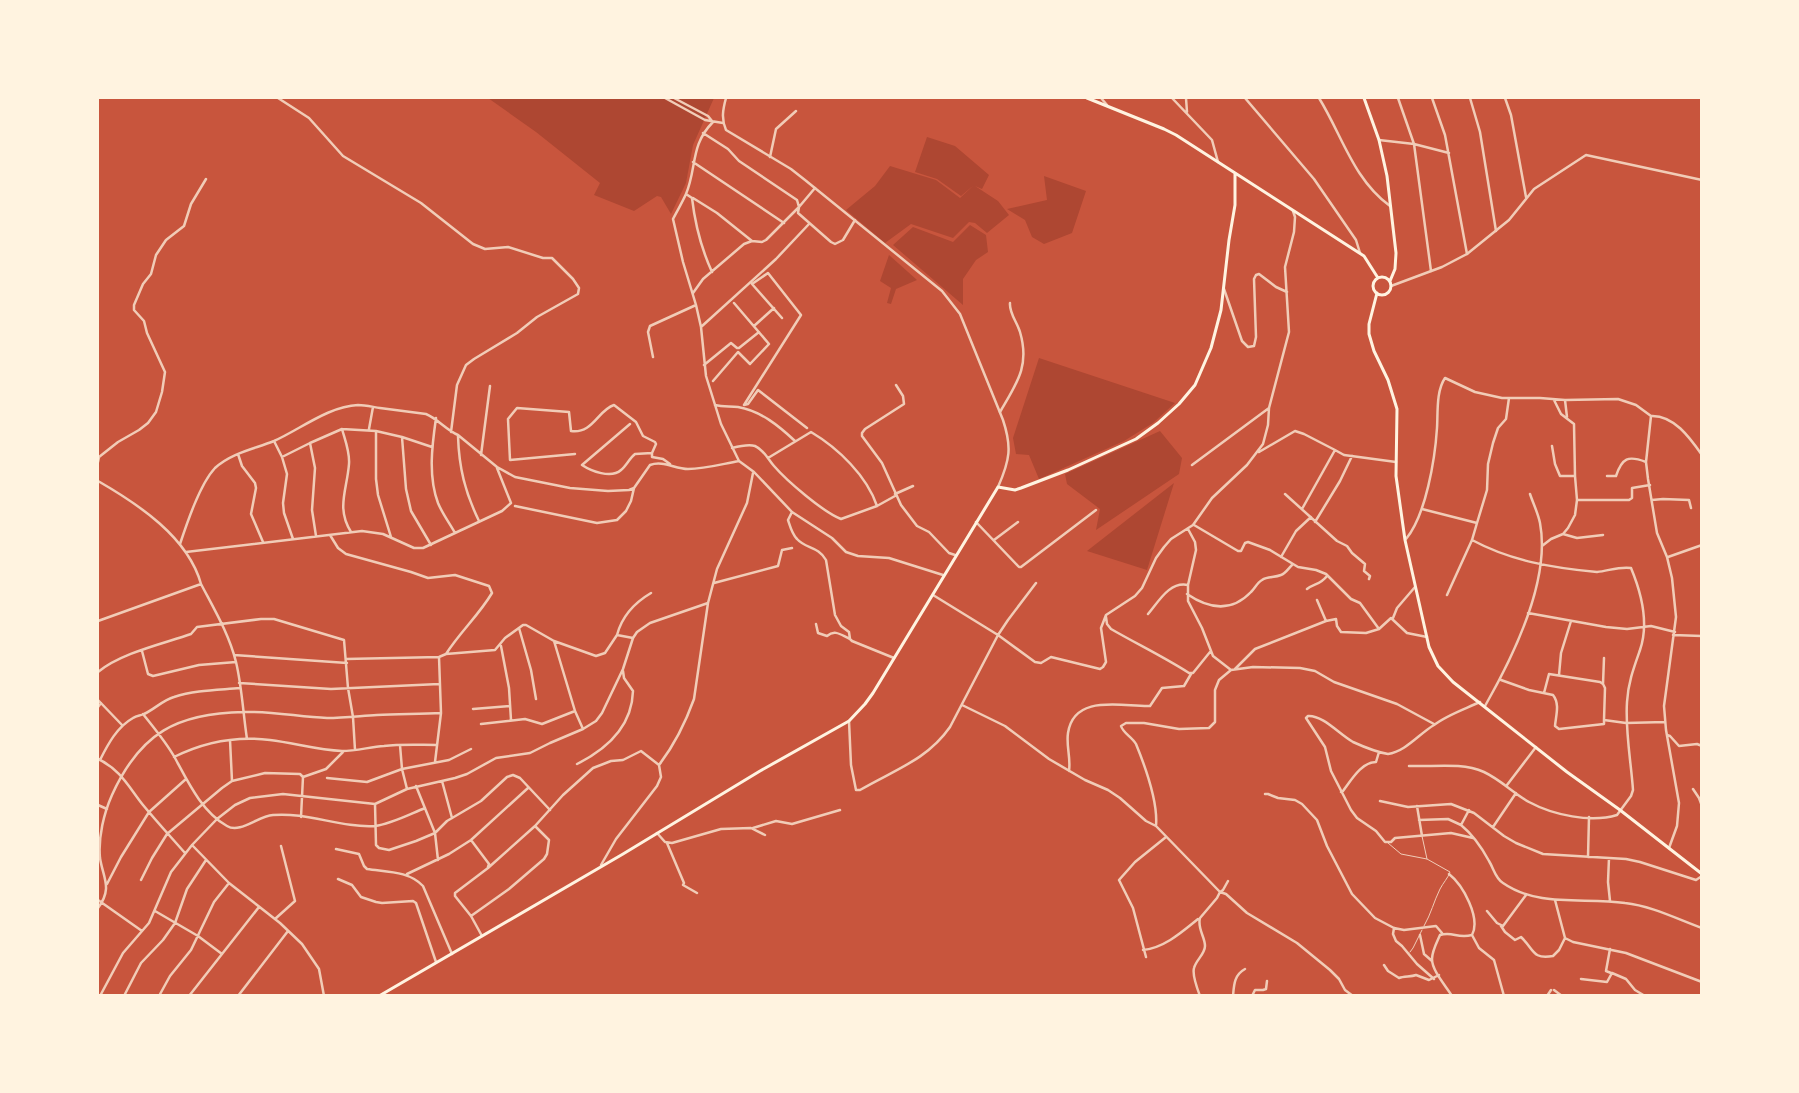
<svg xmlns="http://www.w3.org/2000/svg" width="1799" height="1093" viewBox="0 0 1799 1093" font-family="Signika,sans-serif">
<rect width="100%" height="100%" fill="#c8553d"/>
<path fill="#ae4732" d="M488 98H714L693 145 686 183 671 214 661 197 657 196 634 211 594 195 600 183 536 132Z
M927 137 955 146 989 175 982 189 975 186 998 201 1009 215 987 233 975 223 969 222 953 238 911 224 885 243 846 210 875 186 890 166 936 180 960 198 974 185 961 196 937 179 915 172Z
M1044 176 1086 191 1072 233 1044 244 1032 237 1025 220 1007 209 1047 200Z
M970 225 986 235 988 252 976 260 963 279V305L893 245 913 227 953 242Z
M889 255 917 280 896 289 891 304 887 303 891 288 880 281Z
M1039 358 1175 403 1153 423 1124 441 1039 479 1029 455 1016 454 1013 438Z
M1160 431 1182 458 1179 474 1096 530 1100 509 1067 484 1065 474Z
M1174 483 1147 570 1087 551Z"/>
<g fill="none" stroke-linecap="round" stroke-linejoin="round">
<path stroke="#f1ccb7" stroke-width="1" d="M1422 836 1427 859
M1388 843 1401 854 1427 859 1450 872C1448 878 1443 883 1440 889 1434 901 1431 914 1424 926
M1410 952 1413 948 1422 930"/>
<path stroke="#f1ccb7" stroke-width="2.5" d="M278 98 309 118 343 156 421 203 473 244 485 249 508 247 543 258H552L573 279 579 288 578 294 537 317 517 333 474 359 466 365 457 385 451 432
M665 98 705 120 723 123
M674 98 708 116 712 121
M1101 98 1107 105
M1172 98 1212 140 1218 162
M1186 98 1187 112
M1245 98 1314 179 1356 240 1360 253
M1319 98C1342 135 1353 179 1390 206
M1398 98 1414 144 1431 271
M1432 98 1445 135 1467 254
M1470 98 1480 132 1496 231
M1505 98 1511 115 1526 197
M713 122C690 145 697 168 686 194 682 203 677 211 673 219L683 262 696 305 701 327 706 376 721 424 739 461
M1379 140 1414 144 1449 153
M770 157 776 129 796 111
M693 162 784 223
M815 188 799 207 798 213 831 242 835 244 843 240 855 220
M686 194 692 198C695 224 701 248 712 272
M693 198 717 213 752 241
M1224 289 1242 341 1248 347 1254 346 1256 337 1254 279 1256 275 1259 274 1276 287 1287 292
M693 293 703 279 744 244 752 241 762 242 766 240 799 207 797 200 739 161 728 149 703 133
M782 318 752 284 768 273 801 315 744 405 748 404 758 390 807 428
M754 326 774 308
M701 327 776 259 809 224
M653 357 648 332 650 326 696 305
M704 365 731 343 737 348H739L759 332
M713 381 738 352 750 364 769 344 734 303
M896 385 903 396 904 404 865 429 862 433V436L882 463 901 505 917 526 929 532 949 553 955 555
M1565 400 1567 417
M715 405C723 407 730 406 738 407 761 411 779 426 795 441
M1000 412C1017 383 1030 366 1020 332 1017 322 1009 313 1010 303
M1651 416 1646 462 1648 479 1657 533 1667 557 1672 578 1676 617 1664 706 1666 730 1679 803 1677 826 1669 848
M1651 416C1674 415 1690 438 1702 455
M436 418C432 446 428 476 438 503 442 513 450 524 455 533
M630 424 582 465C591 471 611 479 621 470 626 466 629 459 635 454L652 453
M342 429C345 440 350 452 349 464 347 490 336 508 351 532
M369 429 373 407
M376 431V479L378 495 391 537
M458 436C459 468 465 492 479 521
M402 437 406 489 411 511 431 545
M274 441 282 457 287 474 283 503 284 513 293 539
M310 443 315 468 312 510 316 536
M1552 446 1555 464 1560 476H1575
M732 448C740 446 748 444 755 446 764 450 768 459 774 466 787 481 823 512 841 519L877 506 895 496
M1259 452 1295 431 1304 434 1335 450
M238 454 242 466 255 483 256 488 251 514 263 542
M575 454 510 460 508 419 517 408 569 412 571 431C593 434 598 410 614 405L636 422 643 436 655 442 656 444 652 453V457L663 459 670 464
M481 455 490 386
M282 457 310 443 342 429 376 431 402 437 432 447
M768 458 811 432C838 448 867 476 877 506
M98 462 99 457 118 442 139 430 148 423 156 412 162 392 165 372 147 333 144 321 134 310V305L143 284 151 274 156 255 166 240 184 226 191 204 206 179
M1192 465 1269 408
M1607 476H1616C1622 458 1628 455 1646 462
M98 481C138 504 188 537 201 584L98 621
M895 494 913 486
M1285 494 1337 541 1347 546 1352 553 1365 564 1364 571 1370 576 1369 579
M1577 500H1629L1632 498V488L1650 485
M1652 500 1663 499 1689 500 1691 508
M515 506 597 523 617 520 626 511 631 501 634 488
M1302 509 1335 450 1344 455 1396 462
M1422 509 1477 523
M792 512 788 520C790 526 792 534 797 539 806 549 818 546 826 560L835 615 841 626 849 632 850 639 852 641 894 658
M976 522 1019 567H1021L1096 510
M1315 522 1340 481 1352 456
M1194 525 1238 551H1241L1245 543 1248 542 1270 550 1298 567 1316 570 1326 574 1351 599 1360 603 1379 629 1391 618 1407 633 1427 637
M1188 529 1195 542 1196 550 1188 585V601L1202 628 1213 656 1231 670
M1563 534 1577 538 1603 535
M330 535 338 548 346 554 411 572 428 578 455 575 489 586 492 593C479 615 460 632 446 654
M1406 539C1426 515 1435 459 1437 428 1438 413 1436 391 1445 378L1475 392 1502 398H1540L1565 400 1618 399 1636 405 1651 416
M994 540 1018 522
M180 544C187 523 200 484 215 468 231 453 254 449 274 441 299 430 329 406 358 405 365 405 373 407 380 408 396 410 411 412 426 414 438 419 446 430 458 435L497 467 515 477 570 488 608 491 629 490 634 488 650 465C663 460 675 469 688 469 705 469 722 464 739 461L754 472 792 512 832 538 846 552 858 556 889 558 943 575
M1542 546 1551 539 1563 534 1568 528 1575 515 1577 500 1575 476 1574 424 1561 414 1554 400
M186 552 362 531 383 534 414 548H423L502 511 511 503 497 468
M1281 557 1296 531 1311 517
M1668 557 1702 545
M714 583 778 566 782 550 792 548
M201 584C214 609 229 634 236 662 242 687 243 713 247 739
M1307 589C1315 583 1320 585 1327 576
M1187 594C1209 609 1231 613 1251 592 1255 588 1257 583 1262 580 1268 576 1274 578 1281 575 1285 574 1289 568 1292 565
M933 595 998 635 1035 662 1041 663 1051 657 1100 669 1103 667 1106 662 1101 628 1106 615 1135 596 1142 588 1156 558 1164 547 1171 539 1193 525 1212 498 1247 465 1263 444 1268 425 1269 408 1289 332 1285 267 1294 232 1295 217 1293 211
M1447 595 1472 540 1477 523 1487 490 1488 464 1493 443 1498 428 1506 419 1509 398
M1317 600 1326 621
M1528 613 1606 627 1627 629 1651 626 1675 632
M1148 614C1159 601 1170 581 1188 585
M1106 617 1107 624 1111 629C1137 644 1164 657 1189 673H1193L1210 652
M1393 618 1397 608 1415 587
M816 624 818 633 827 636C835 629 841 635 850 639
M519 628 531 670 536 699
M617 635C622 616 634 603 651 593
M1673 635 1702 636
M554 641 575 711 583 729
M501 646 509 688 511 720
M142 651 148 674 153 676 199 665 236 662
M234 655 347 663
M346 659 439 657 446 654 495 650 505 638 523 625H526L554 641 596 656 605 653 617 635 633 638
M1235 669 1255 649 1326 621 1336 619 1337 626 1341 632 1366 633 1379 629
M98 672C121 653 162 644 191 634L197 627 261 619H274L344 640 348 688 353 717 355 750
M1559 675 1561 653 1571 621
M1501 680 1529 690 1553 695C1560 704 1556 715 1555 726L1559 729 1604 724V720
M239 683 331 689 439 684
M1603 684 1604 658
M1544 693 1549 674 1600 682 1603 684 1605 688 1604 720
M98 700 122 725
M962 705 1005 726 1049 759 1085 780 1108 790 1120 798 1146 821 1156 826 1220 892 1226 894 1247 913 1297 943 1330 970 1339 979 1345 990 1353 996
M1485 706C1513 657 1551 581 1540 523 1538 513 1533 503 1530 494
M98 707 101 703
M473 709 510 706
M143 714C154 728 166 742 175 758 188 782 202 812 227 826 240 834 258 816 273 815 307 812 341 828 375 826 391 824 410 814 425 808
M1604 720 1626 723 1665 722
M849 721 851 765 856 790H860C894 770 927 760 950 727L998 635 1008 620 1036 583
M481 724 525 719 542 724 575 711
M1667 735 1670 736 1679 746 1697 744 1702 746
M230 740 232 781
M400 745 402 769 407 789
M174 757C204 742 238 736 270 740 295 743 317 750 342 751 356 751 370 747 384 746 401 744 419 745 437 745
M98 759C121 770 128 786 143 805 157 822 171 837 185 853
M100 760C108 744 117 727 133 718 137 715 140 716 144 714 155 709 163 700 174 697 195 690 218 690 240 688
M435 762 441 713 439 657
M577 764C607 749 632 726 633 691L624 678 623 671
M1409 766C1434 767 1461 762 1484 772 1501 780 1513 793 1529 802 1553 815 1591 823 1617 815L1631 796 1633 790C1631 761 1625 731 1627 702 1628 683 1634 667 1640 650 1649 624 1641 592 1631 568 1620 566 1608 571 1597 572 1553 568 1511 561 1472 540
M1069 771C1071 758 1066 746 1068 733 1074 693 1123 707 1150 706L1162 688 1184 686 1191 674
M303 777 326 769 343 752
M327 778 367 782 402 769 449 760 471 749
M442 781 452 818
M1507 785 1536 747
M416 786 435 833 438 860
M1693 789 1699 798 1702 806
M1341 792 1343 791C1352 779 1362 762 1376 762L1379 752
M1265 794H1268L1278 798 1295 800 1302 804 1317 820 1327 846 1352 894 1375 918 1394 928 1404 930 1436 926 1442 933
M1380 801 1408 807 1451 804 1474 813 1504 836 1516 843 1543 854 1626 859 1640 862 1696 880 1702 876
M375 804 376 845 379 848 389 850 416 841 435 833 447 821 481 801 507 777 513 775 520 778 550 810
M98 805 107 809
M1417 806 1422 836
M1469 810 1461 825C1472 834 1482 848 1489 861 1494 869 1495 878 1503 883 1539 908 1584 897 1625 903 1652 906 1677 919 1702 928
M1419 820 1448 819 1461 825
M1156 826C1158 803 1145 766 1136 744 1132 737 1123 733 1121 726L1126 723H1144L1179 729 1209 728 1215 722V690L1219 680 1231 670 1253 667 1300 668 1315 671 1334 682 1397 704 1434 724
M1493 827 1516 793
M753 828 776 821 792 824 840 810
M657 833 665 842 672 843 721 829 751 828 765 835
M1473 838 1451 833 1395 838 1391 842H1385L1376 831 1357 818 1351 810 1331 771 1325 747 1306 718 1308 716C1323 715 1340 735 1353 742 1364 747 1376 752 1388 754 1405 752 1419 734 1434 725 1447 715 1465 709 1480 702
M471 840 489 864 488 867
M667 843 684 883 683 885 697 893
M192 845 229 883 280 923 302 944 319 969 324 996
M336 849 359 854 364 866 367 869C387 872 409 871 423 886L452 954
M1588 857 1589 817
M1609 858 1608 882 1610 901
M601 865 616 839 657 786 661 777 659 765C675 744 685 724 694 699L708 603 717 569 747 503 753 473
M407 874 449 854 471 840 528 788
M1449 874C1463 885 1481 918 1472 935 1457 939 1453 931 1440 935 1437 942 1432 951 1432 959 1432 971 1446 986 1452 996
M338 879 352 885 361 897 376 902 382 903 413 901 416 903 436 962
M141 880 152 858 167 834 222 788 232 781 265 773 300 774 303 777 301 817
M107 884 121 857 149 812 186 779
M98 900 142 931
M1555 900 1565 938 1573 942 1626 953 1702 982
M98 908C113 888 103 878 100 858 98 837 104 813 112 795 140 733 177 713 244 712 272 711 300 717 327 718 344 718 360 716 377 715 398 714 420 714 441 713
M155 911 198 936 222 954
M1487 911 1497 923 1503 926 1526 895
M471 916 509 889 544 859 547 854 549 840 535 826
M275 919 295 901 281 846
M1501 926 1505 932 1515 940 1521 937C1534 949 1532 960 1553 956L1559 950 1565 938
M1394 928 1393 934 1396 941 1402 946 1417 964 1434 979
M1420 935 1424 954 1432 961
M1472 935 1479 948 1494 960 1504 996
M482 936 471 916 455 896V893L488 868 535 826 563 795 593 768 611 761 623 760 641 751 659 765
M1610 949 1606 971 1611 973
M1143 950C1164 948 1182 932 1198 919
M1146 957 1133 908 1119 880 1135 862 1166 837
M1384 965 1388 971 1399 978C1404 976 1411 977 1416 975L1429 980 1439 975
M1581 979 1607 982 1612 973 1626 979 1635 990 1645 996
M1554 990 1562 996
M100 996 123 953 149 923 171 872 192 845 217 819 235 805 250 798 283 794 375 804 407 789 455 778 467 774 496 758 530 753 550 743 583 729 596 721 602 713 623 669 633 638 637 632 650 623 708 603
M124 996 141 963 163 940 175 923 187 889 206 860
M159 996 170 976 191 950 214 902 229 883
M189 996 259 907
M238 996 288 931
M1200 996C1197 988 1192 975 1194 968 1196 960 1205 954 1205 946 1205 937 1197 928 1200 918L1217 898 1220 892 1223 890 1228 881
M1233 996C1234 985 1234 975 1245 969
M1252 996 1255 990H1263L1266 989 1267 981
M1547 996 1551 990"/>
<path stroke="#f1ccb7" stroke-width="2.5" d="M726 98C723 109 721 119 726 130L791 169 805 180 942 291 960 314 1003 420C1012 447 1010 460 998 487
M1391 286 1442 267 1467 254 1509 220 1534 189 1586 155 1702 180"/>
<path stroke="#fff3e0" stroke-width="3" d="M1087 98 1164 129 1176 135 1364 256 1378 278
M1364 98 1379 140 1387 176 1396 253 1395 269 1390 281
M1373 286a9 9 0 1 1 18 0a9 9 0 1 1-18 0Z
M1377 293 1369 324V334L1374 351 1388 380 1397 409 1396 476 1405 540 1429 647 1438 666 1453 682 1567 772 1620 810 1702 874
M379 996 623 854 760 771 849 721 865 704 873 693 998 487 1015 490 1021 488 1068 470 1136 439 1158 423 1179 404 1195 385 1211 348 1221 310 1229 240 1235 205V173"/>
</g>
<rect width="1799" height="1093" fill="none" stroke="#fff3e0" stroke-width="198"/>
</svg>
